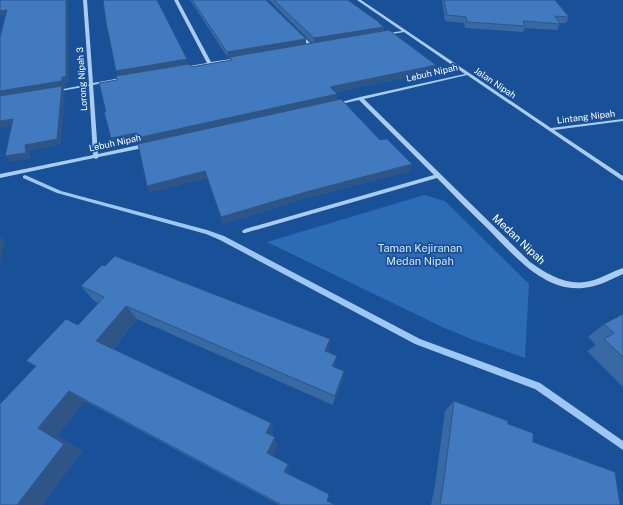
<svg xmlns="http://www.w3.org/2000/svg" width="623" height="505" viewBox="0 0 623 505" font-family="'Public Sans',sans-serif">
<rect width="100%" height="100%" fill="#185197"/>
<path fill="#2c6bb5" d="M424 195 445 201 529 284 525 358 471 339 440 326 267 242Z"/>
<g fill="none" stroke-linecap="round" stroke-linejoin="round">
<path fill="#9ec7f3" fill-rule="evenodd" d="M25 175 61 191 207 230 224 236 420 339 540 383 623 441V450L535 389 415 344 220 240 206 234 57 193 23 178V176Z"/>
<path fill="#abccf1" fill-rule="evenodd" d="M83 0H87L93 83 126 77 128 78 93 85 98 154 148 143 151 145 148 147 99 157 96 159 94 158 0 178V174L93 155 89 86 55 92 53 91 89 84Z
M174 0H178L211 62 238 58 240 59 239 60 182 69V67H183L207 63Z
M357 0H361L551 128 623 119V121L554 130 623 176V181L467 75 364 99 530 262C548 275 570 288 594 280 604 277 613 271 623 268V274C610 280 597 287 583 288 543 292 512 253 487 228 470 212 454 195 437 178L245 233H243L242 231 245 229 434 175 359 100 336 105 334 104 360 97 465 74 404 32 382 36V34L402 31Z
M298 33H300L313 46V48H311L298 35Z"/>
</g>
<path fill="#3869a3" d="M190 0H266L306 44 312 43 269 0H348L380 23V24L383 31 434 72 335 92 337 94V100L380 140 412 164 410 171 306 198 223 224 207 178 150 192 147 186 139 143 138 140 114 145 106 112 117 80 188 64 191 67 231 61 230 58H228Z
M442 0H555L569 17 566 23H559L560 24 557 30 525 28 523 32 465 28 464 23 445 21Z
M81 286 329 352H328L335 368 344 371 342 382 333 405 137 319 113 349 271 423 273 432 272 436 277 445 272 456 289 469 288 473 327 501 335 505H279L85 401 57 436 82 451 42 505 35 366 26 361 78 325 98 303 93 300Z
M623 314V387L587 351 596 345 588 337 604 324Z
M454 401 508 424 620 505H431L435 485 445 411Z"/>
<path fill="#2e5585" d="M66 0H68L69 82 65 83V87H62L65 92 61 144 30 151V159L10 162 5 156 25 145 57 139 0 97V91Z
M7 10 10 15 0 16V11Z
M379 23H380V28L384 27 383 33 314 44V38Z
M306 39V45L230 57V58H228L227 52Z
M187 59 188 65 118 77 116 71Z
M436 65 434 72 330 93V87Z
M337 94V101L140 144 138 140 114 145 111 138Z
M13 119 17 125 0 128V121Z
M412 164 410 171 306 198 223 224 221 217 306 192Z
M205 171 207 178 150 192 147 186Z
M0 236 5 241 0 265Z
M126 306 137 319 109 353 96 341Z
M330 339 329 352 324 363 325 351Z
M337 356 335 367 331 377 332 366Z
M344 371 342 382 333 405 335 396Z
M69 391 85 401 57 436 82 451 42 505H17L38 428Z
M271 423 273 432 269 441 266 433Z
M275 437 277 445 271 460 267 453Z
M288 464 289 469 286 477 284 472Z"/>
<path fill="#417abe" stroke="#2e5585" d="M0 0H66V77H62V81L0 91V37L7 10 0 11Z
M103 0H157L187 59 116 71 106 22Z
M192 0H266L306 39 227 52Z
M274 0H348L380 23H379L384 27 314 38Z
M444 0H555L569 17 555 16 560 24 523 21 525 26 467 22 466 17 447 15Z
M389 30 436 65 330 87 337 94 137 138 136 133 111 138 104 112H106L99 83 117 80 116 76 189 64 191 67 232 60 230 57Z
M62 86 57 139 25 145 26 153 5 156 13 119 0 121V96Z
M341 99 380 140 387 139 412 164 306 192 221 217 205 171 147 186 138 144Z
M115 256 330 339 325 351 337 356 332 366 344 371 335 396 126 306 96 341 271 423 266 433 275 437 267 453 288 464 284 472 329 494 327 501 335 505H280V504L69 391 38 428 64 444 17 505H0V404L36 366 26 361 66 319 78 325 104 297 81 286 102 265 105 266Z
M623 314V357L604 339 614 333 604 324Z
M454 401 508 421V424L533 433V442L615 472 620 505H440L444 480Z"/>
<g text-anchor="middle" stroke-width="3.5" stroke-linejoin="round" paint-order="stroke">
<g font-size="9" fill="#fff" stroke="#185197">
<text transform="translate(432 73) rotate(-13)" y="3">Lebuh Nipah</text>
<text transform="translate(82 79) rotate(-94)" y="3">Lorong Nipah 3</text>
<text transform="translate(495 83) rotate(34)" y="3">Jalan Nipah</text>
<text transform="translate(586 117) rotate(-7)" y="3">Lintang Nipah</text>
<text transform="translate(115 143) rotate(-12)" y="3">Lebuh Nipah</text>
</g>
<g font-size="11" fill="#fff" stroke="#185197">
<text transform="translate(519 239) rotate(43)" y="4">Medan Nipah</text>
</g>
<g font-size="11" fill="#d3e6fc" stroke="#185197">
<text x="420" y="252">Taman Kejiranan<tspan x="420" dy="13">Medan Nipah</tspan></text>
</g>
</g>
</svg>
